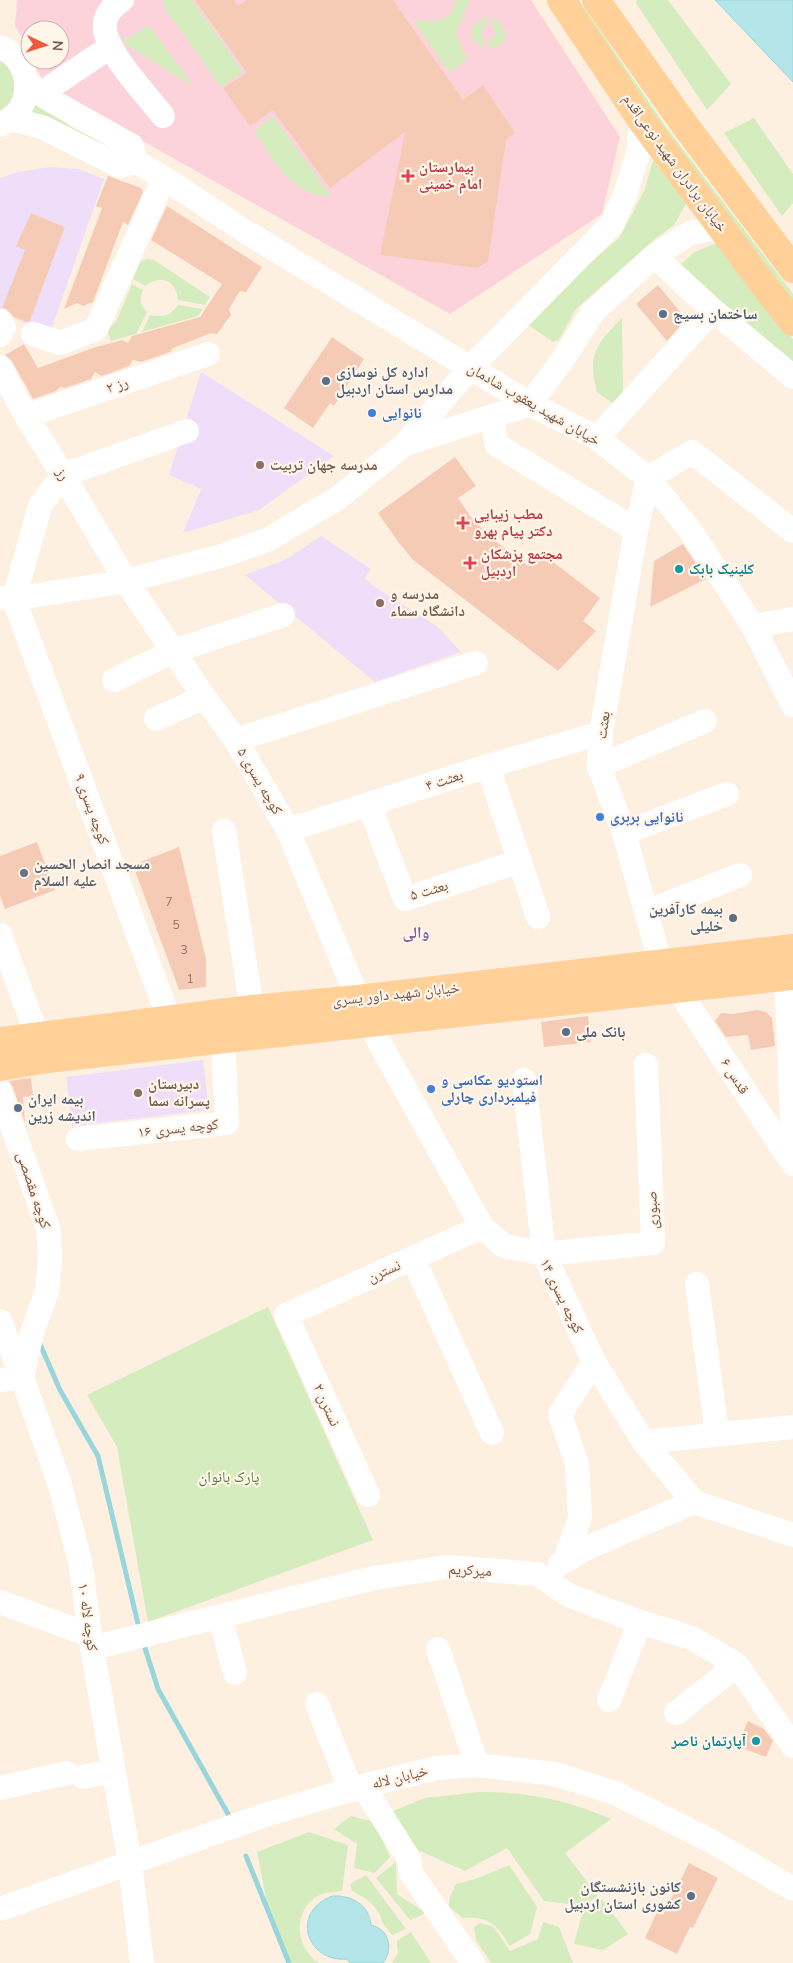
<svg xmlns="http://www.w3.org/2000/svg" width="793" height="1963" viewBox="0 0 793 1963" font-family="'Nunito Sans','Noto Naskh Arabic',sans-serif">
<rect width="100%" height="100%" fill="#fef0e1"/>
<path fill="#eedefa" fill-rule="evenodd" d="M50 167 78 169 104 179 50 333 0 312V178L18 172ZM31 213 65 227 29 323 1 312 25 250 17 246Z
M201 372 334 456 259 510 183 533 201 489 169 475Z
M321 536 371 569 365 578 372 585 438 627 461 652 375 682 245 575 287 559Z
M203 1060 209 1110 72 1126 66 1077Z"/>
<path fill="#fdd3db" d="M17 0H531L620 137 602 214 450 314 63 96 42 78 30 60H60V30H30V60L23 50 22 37 15 26Z"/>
<path fill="#d5ecbe" d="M163 0H192L243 72 221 87 164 7Z
M456 0H469L464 14 456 32 462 50 468 58 450 73 413 20C433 22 450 24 456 0Z
M571 0H579L666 127 793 294V304L689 169Z
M637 0H668L731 84 707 110 636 3Z
M488 14 486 25 481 34 484 39 483 47 472 39V27Z
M494 16 504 29 506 37C502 46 497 47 488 48L490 40 494 38 496 34 492 24Z
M149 25 194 87 122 42Z
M0 54 9 59 21 89 0 118Z
M34 102 50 111 71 127 123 153 121 157 27 114Z
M273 116 331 196C290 197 274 160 254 131Z
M754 118 793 174V203L782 216 724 133Z
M653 160 687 202 674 225 655 239 576 309 559 340 553 342 520 319 564 286 620 237 645 189Z
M721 241 746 279 793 339V369L679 266 694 252Z
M147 259 154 260 210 297 205 305 178 300C176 280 161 274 145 286L133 279 141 261Z
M132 284 143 290C139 299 140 305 147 312L136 334 111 341 107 330 116 322Z
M178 305 203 309 198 316 142 332 150 315C163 318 171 315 178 305Z
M622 318 623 398 615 405 597 392C587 355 596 344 622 318Z
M268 1307 373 1540 148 1622 117 1447 87 1395Z
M478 1792C528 1792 565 1799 611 1819L565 1853 598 1896 584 1906 544 1901 507 1848 465 1871 411 1847 388 1813 425 1798Z
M351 1816 374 1822 390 1857 375 1873 354 1868 357 1844 334 1829Z
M309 1832 348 1845 342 1891C334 1892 325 1892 318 1896 292 1911 295 1948 319 1963H288L269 1913 257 1852Z
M396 1862 397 1894 426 1913 410 1920 376 1878Z
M509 1865 537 1907 530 1934 510 1946C497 1925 490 1916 463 1918L449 1907 450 1897 456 1884 478 1878Z
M366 1875 406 1929 392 1935 382 1922 380 1915 373 1905 365 1898 352 1891 350 1884Z
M602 1899 628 1934 603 1950 574 1944 582 1914Z
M543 1922 559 1927 573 1963H491L476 1940 474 1927 480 1923 494 1927 510 1951 538 1939Z
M411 1932 431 1963H392L398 1953 397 1941Z"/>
<path fill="#b4e5e9" stroke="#99d6dc" d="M715 0H793V82Z
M332 1896C351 1895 369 1904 371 1925 389 1929 394 1949 383 1963H350L347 1959C309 1963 288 1914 332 1896Z"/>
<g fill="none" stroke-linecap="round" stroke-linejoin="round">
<path stroke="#99d6dc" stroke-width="5" d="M40 1344 60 1390 98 1456 139 1628
M145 1648 158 1689 228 1814
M246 1856 289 1963"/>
</g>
<path fill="#f6cbb6" d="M195 0H234L238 6 247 0H393L463 100 483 85 515 133 506 140 488 261 478 268 380 255 405 132 330 188 273 110 250 126 223 88 247 73Z
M108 176 141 188 143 192 128 225 123 222 93 302 83 306 77 303 64 309 102 208 96 206Z
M167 206 262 267 246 292 240 291 229 309 231 315 217 334 211 333 173 348 170 352 141 362 133 360 129 366 102 376 95 372 91 379 65 388 61 387 56 391 33 399 12 361 5 355 24 344 38 368 93 348 122 340 128 343 132 336 200 317 222 284 151 240Z
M31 213 65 227 30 321 27 322 14 317 6 309 2 308 25 250 16 246Z
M658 285 686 319 667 341 636 304Z
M332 337 364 359 334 406 330 403 313 428 284 408Z
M455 457 476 486 458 498 471 517 489 536 528 566 540 552 600 598 583 621 596 631 558 671 413 560 399 543 378 513Z
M683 544 706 579 650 607 654 561Z
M37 842 55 890 5 909 0 896V856Z
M179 847 206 959V987L179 990 133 865Z
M757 1010 766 1012 772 1018 775 1046 751 1050 748 1035 726 1037 715 1021 721 1013 733 1014Z
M588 1016 591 1042 544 1047 541 1022Z
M31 1078 33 1096 23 1097 25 1123 13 1087 9 1081Z
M748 1721 764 1729 773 1741 766 1757 737 1746Z
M689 1863 718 1878 693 1928 690 1927 677 1954 645 1938 657 1912 663 1915Z"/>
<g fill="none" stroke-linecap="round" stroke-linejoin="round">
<path stroke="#fff" stroke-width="24" d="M122 0C113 6 103 16 105 29 107 54 147 95 163 116
M0 47C24 56 33 85 21 107 16 116 8 120 0 125
M27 83 45 97 132 146 135 161
M45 97 52 86 110 47
M11 119 42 127 120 166 135 161 164 178 246 232 530 404 597 438 648 478 690 530 753 626 793 705
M654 256 713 310 793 377
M0 321 4 327 0 335
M33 334 60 343 96 329 164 178
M0 367 26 416 63 475 126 581 204 697 236 740 288 830 358 999
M26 416 208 354
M491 416 497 445 636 530
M597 438 713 310
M405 444 530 404 563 359 593 312 654 256 690 233 722 227
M0 598 14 599 126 581 221 556 267 540 338 498 405 444 470 368 612 224 625 195 639 150 641 120
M753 626 793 619
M114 680 174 651 283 615
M156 719 204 697
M236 740 476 663
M488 766 538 917
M599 766 705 721
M369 804 405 899 520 861
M288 830 488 766 601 733
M224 831 252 1009
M624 833 727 794
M646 912 740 875
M0 935 37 1035
M661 965 624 833 599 766 601 733 636 530 648 478 692 452 793 531
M786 976 793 1138
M677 988 793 1164
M169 1019 14 599 40 506 63 475 187 431
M368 1022 482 1227 504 1246 544 1254 594 1362 644 1442 694 1502 793 1535
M524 1080 544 1254 653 1243 646 1065
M0 1092 49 1231 50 1260 47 1291 32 1333 22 1377
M78 1139 227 1123 223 1040
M413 1258 492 1433
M697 1284 717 1433
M0 1321 22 1377 59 1482 80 1561 92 1648 130 1863 142 1963
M0 1380 22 1377
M644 1442 793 1427
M368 1495 286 1315 482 1227
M565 1561 580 1517 577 1464 560 1414 594 1362
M560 1564 587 1548 694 1502
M0 1602 90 1635
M220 1617 235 1673
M92 1648 374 1578 447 1567 538 1574 568 1595 640 1622 692 1638 737 1665 793 1746
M438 1649 477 1765
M609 1700 640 1622
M317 1704 351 1790
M676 1713 737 1665
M83 1777 113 1771
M363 1786 409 1859 411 1873 473 1963
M0 1788 67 1773
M0 1909 265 1815 363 1786 437 1768 477 1765 555 1774 615 1793 711 1841 793 1889"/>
<path stroke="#ffd097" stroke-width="28" d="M561 0 641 120 769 292 793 322
M596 0 684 124 793 269
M0 1041 252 1009 358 999 793 948
M0 1067 47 1059 793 976"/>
</g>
<g fill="#e0444e" stroke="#fff5e9" stroke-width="2">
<path d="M405.5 168.5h5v5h5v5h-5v5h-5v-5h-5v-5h5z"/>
<path d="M460.5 515.5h5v5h5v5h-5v5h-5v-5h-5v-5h5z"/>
<path d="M467.5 555.5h5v5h5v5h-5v5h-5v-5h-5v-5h5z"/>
</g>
<g fill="#5c6f8a" stroke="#fff5e9" stroke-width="2">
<circle cx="663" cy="314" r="5"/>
<circle cx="326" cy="381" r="5"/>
<circle cx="733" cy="918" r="5"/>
<circle cx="566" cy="1032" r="5"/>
<circle cx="18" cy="1108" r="5"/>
<circle cx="691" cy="1896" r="5"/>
</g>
<g fill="#3f7fe0" stroke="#fff5e9" stroke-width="2">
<circle cx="372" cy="413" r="5"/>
<circle cx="600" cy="817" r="5"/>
<circle cx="431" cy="1089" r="5"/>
</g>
<g fill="#8d6e63" stroke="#fff5e9" stroke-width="2">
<circle cx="260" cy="465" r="5"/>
<circle cx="380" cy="603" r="5"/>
<circle cx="138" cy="1093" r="5"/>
</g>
<g fill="#0f9aa8" stroke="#fff5e9" stroke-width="2">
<circle cx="679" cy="569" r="5"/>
<circle cx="756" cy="1741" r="5"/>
</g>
<circle fill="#6b7280" stroke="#fff5e9" stroke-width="2" cx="24" cy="873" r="5"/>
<g text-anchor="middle" stroke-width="4.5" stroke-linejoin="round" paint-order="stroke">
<g font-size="12" fill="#977162">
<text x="169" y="906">7</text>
<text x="176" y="929">5</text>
<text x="184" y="954">3</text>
<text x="190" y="983">1</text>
</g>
<g font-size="15" fill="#775346" stroke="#fff5e9">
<text transform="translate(675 163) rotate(54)" y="5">خیابان برادران شهید نوعی‌اقدم</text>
<text transform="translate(117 385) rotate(-19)" y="5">رز ۲</text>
<text transform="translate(534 404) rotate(30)" y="5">خیابان شهید یعقوب شادمان</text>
<text transform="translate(63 474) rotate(59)" y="5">رز</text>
<text transform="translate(603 725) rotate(-82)" y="5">بعثت</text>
<text transform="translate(444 780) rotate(-18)" y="5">بعثت ۴</text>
<text transform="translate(260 781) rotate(60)" y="5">کوچه یسری ۵</text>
<text transform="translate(92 809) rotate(70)" y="5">کوچه یسری ۹</text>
<text transform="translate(429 890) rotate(-16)" y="5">بعثت ۵</text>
<text transform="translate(396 994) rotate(-6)" y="5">خیابان شهید داور یسری</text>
<text transform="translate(735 1076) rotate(57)" y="5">قدس ۶</text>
<text transform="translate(178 1128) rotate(-6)" y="5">کوچه یسری ۱۶</text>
<text transform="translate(34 1190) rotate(72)" y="5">کوچه مقصصی</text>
<text transform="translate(652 1210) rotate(-92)" y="5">صبوری</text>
<text transform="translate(384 1271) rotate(-24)" y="5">نسترن</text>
<text transform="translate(562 1296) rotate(64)" y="5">کوچه یسری ۱۴</text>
<text transform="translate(327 1405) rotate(66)" y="5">نسترن ۲</text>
<text transform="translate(470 1570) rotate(3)" y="5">میرکریم</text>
<text transform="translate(88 1617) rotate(82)" y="5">کوچه لاله ۱۰</text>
<text transform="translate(400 1777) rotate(-14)" y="5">خیابان لاله</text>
</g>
<g font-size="15" font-weight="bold" fill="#be3a42" stroke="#fff5e9" text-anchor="start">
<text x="419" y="172">بیمارستان<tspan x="419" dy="17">امام خمینی</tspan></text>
<text x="474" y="519">مطب زیبایی<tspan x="474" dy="17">دکتر پیام بهرو</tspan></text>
<text x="481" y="559">مجتمع پزشکان<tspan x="481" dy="17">اردبیل</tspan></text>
</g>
<g font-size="15" font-weight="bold" fill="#4e5e75" stroke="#fff5e9" text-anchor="start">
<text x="673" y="319">ساختمان بسیج</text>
<text x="336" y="377">اداره کل نوسازی<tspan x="336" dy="17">مدارس استان اردبیل</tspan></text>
<text x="723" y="914" text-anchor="end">بیمه کارآفرین<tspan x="723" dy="17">خلیلی</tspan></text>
<text x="576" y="1037">بانک ملی</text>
<text x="28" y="1104">بیمه ایران<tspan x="28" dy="17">اندیشه زرین</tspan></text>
<text x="681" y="1892" text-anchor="end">کانون بازنشستگان<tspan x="681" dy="17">کشوری استان اردبیل</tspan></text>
</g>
<g font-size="15" font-weight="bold" fill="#366cbe" stroke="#fff5e9" text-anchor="start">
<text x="382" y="418">نانوایی</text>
<text x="610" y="822">نانوایی بربری</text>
<text x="441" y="1085">استودیو عکاسی و<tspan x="441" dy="17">فیلمبرداری چارلی</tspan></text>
</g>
<g font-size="15" font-weight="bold" fill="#785e54" stroke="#fff5e9" text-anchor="start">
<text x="270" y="470">مدرسه جهان تربیت</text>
<text x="390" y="599">مدرسه و<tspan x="390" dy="17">دانشگاه سماء</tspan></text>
<text x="148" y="1089">دبیرستان<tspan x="148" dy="17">پسرانه سما</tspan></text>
</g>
<g font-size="15" font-weight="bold" fill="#0d838f" stroke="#fff5e9" text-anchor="start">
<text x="689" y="574">کلینیک بابک</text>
<text x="746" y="1746" text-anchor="end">آپارتمان ناصر</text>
</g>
<g font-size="15" font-weight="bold" fill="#5b616d" stroke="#fff5e9" text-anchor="start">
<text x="34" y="869">مسجد انصار الحسین<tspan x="34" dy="17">علیه السلام</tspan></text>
</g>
<g font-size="15" fill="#52783b" stroke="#fff5e9">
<text x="229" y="1482">پارک بانوان</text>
</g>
<g font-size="16" font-weight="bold" fill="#83619b" stroke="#fff5e9">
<text x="416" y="938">والی</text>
</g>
</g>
<g transform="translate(45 45) rotate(94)"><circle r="24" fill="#fff5e9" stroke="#c9b4a8"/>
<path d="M0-4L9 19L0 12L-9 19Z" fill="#f2563c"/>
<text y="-8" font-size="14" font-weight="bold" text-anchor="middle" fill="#775346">N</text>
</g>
</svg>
